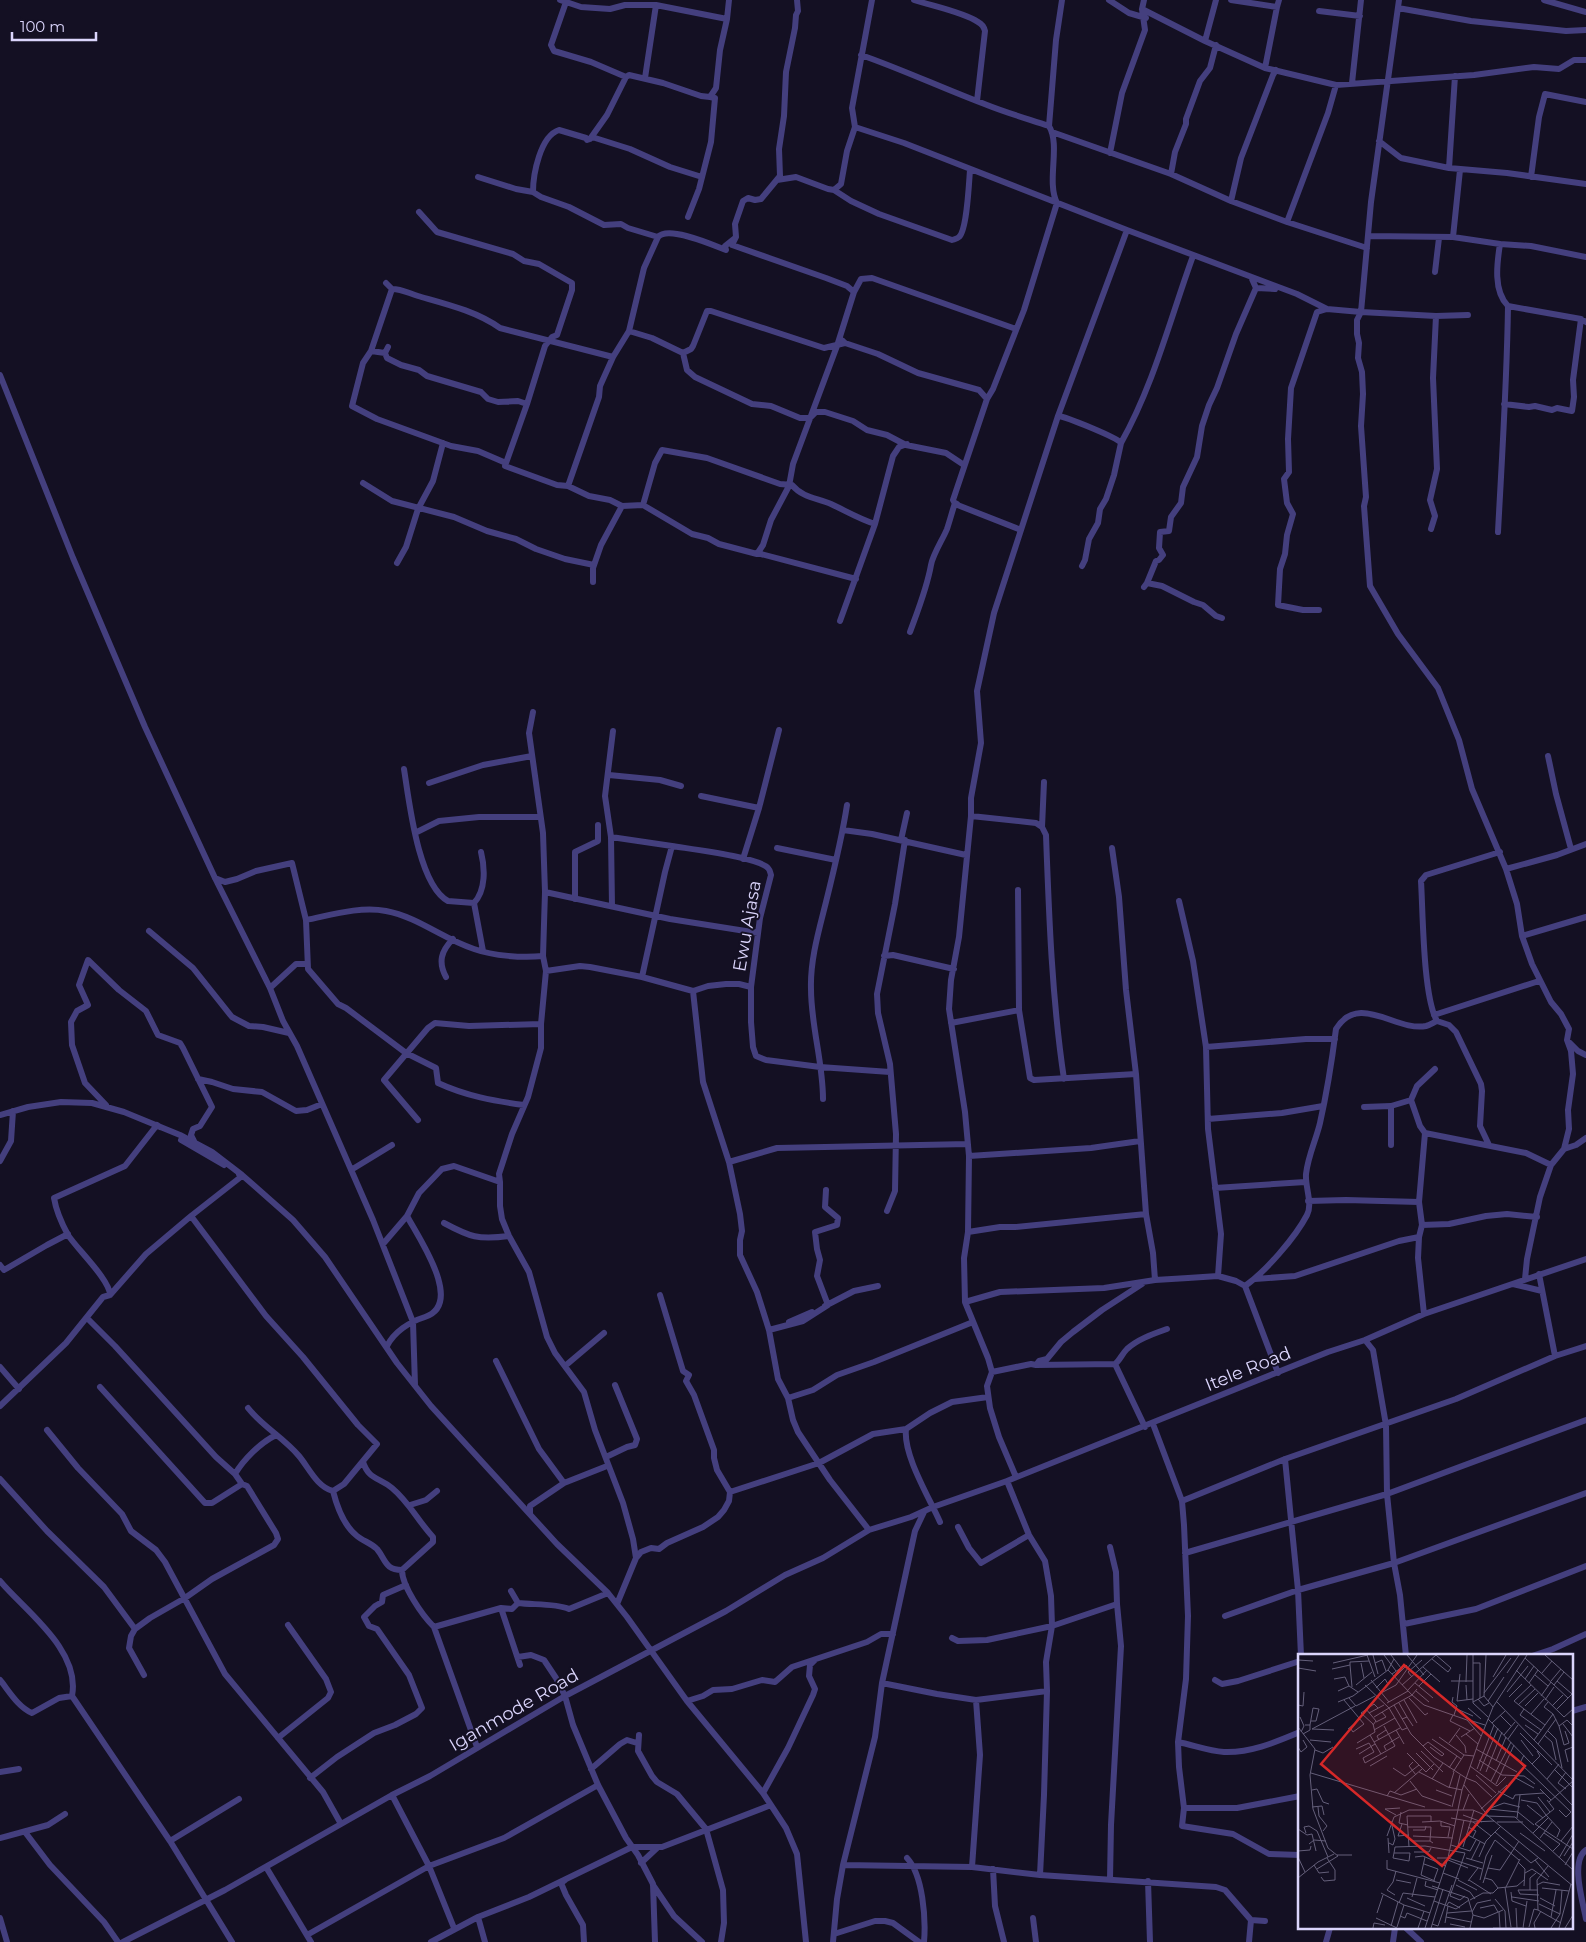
<svg xmlns="http://www.w3.org/2000/svg" width="1586" height="1942" viewBox="0 0 1586 1942" font-family="Montserrat,sans-serif">
<rect width="100%" height="100%" fill="#141023"/>
<g fill="none" stroke-linecap="round" stroke-linejoin="round">
<path stroke="#443f7e" stroke-width="6" d="M560 0 581 7 610 9 625 5H656L727 19
M797 0 798 11 796 15 795 28 786 72 784 116 779 149 780 176 761 199 755 200 748 198 743 201 735 224 736 237 732 245 826 278 847 286 854 292
M914 0C932 6 963 12 978 22 982 24 984 27 985 31L977 101
M1109 0 1129 13 1146 18
M1231 0 1277 7 1279 0
M1544 0 1586 12
M566 2 551 45 554 51 591 62 626 77 629 75 663 83 701 96 710 97 716 88 720 50 727 19 729 0
M1398 8 1471 21 1566 31 1586 30
M1142 9 1205 41 1265 68 1336 85 1474 75 1534 67 1559 69 1574 60H1586
M1319 11 1360 16
M1205 41 1216 0
M861 55C904 70 944 89 987 105 1007 113 1028 119 1049 126
M1265 68 1277 7
M645 78 656 5
M1352 83 1361 0
M855 127 904 143 1127 230
M1052 132 1171 174 1231 201 1287 222 1367 248
M592 137 630 149 670 167 702 177
M1379 141 1401 158 1449 168 1507 173 1586 184
M1110 153 1122 93 1145 30 1142 9 1144 0
M1449 168 1455 76
M1171 174 1175 152 1186 124V119L1200 81 1210 68 1216 45
M478 177 516 189 533 192 541 197 569 207 604 225 621 224 628 228 658 237
M1531 177 1539 117 1545 94 1586 102
M777 180 796 177 828 189 834 190 841 184 847 151 855 127 852 108 872 0
M834 190 851 201 879 214 952 240C955 239 957 239 959 237 967 230 969 182 970 170
M533 192C533 175 540 136 559 130L586 138 587 140 590 139 607 115 626 77
M1231 201 1241 158 1273 75 1276 70
M688 217 699 189 711 142 715 98 710 97
M1287 222 1328 113 1336 85
M1368 236 1453 237 1500 244 1531 246 1586 257
M1453 237 1460 170
M1500 244C1497 263 1493 291 1508 306L1581 319 1586 322
M1435 272 1439 238
M386 283 392 289C402 289 408 293 418 296 446 304 476 311 500 328L613 357
M1256 288 1275 289
M1468 315 1436 316 1361 312 1357 320V334L1359 343 1358 358 1362 372 1363 394 1361 426 1365 483 1366 497 1364 506 1370 586 1398 634 1438 688 1459 740 1472 789 1506 869 1517 904 1522 936 1532 964 1551 1002 1561 1014 1569 1029 1567 1040 1571 1051 1573 1074 1568 1110 1569 1129 1564 1149 1551 1165 1540 1197 1527 1259 1525 1279
M629 331 652 338 683 353 691 349 693 346 707 311H711L824 348 845 343
M843 341 845 343 878 354 918 373 979 390 987 399
M388 347 385 353 387 358 401 365 419 370 427 376 481 392 488 399 498 402 518 401 527 404 545 346 552 337 557 335 572 290V283L539 264 524 261 513 254 437 232 419 212
M371 351 392 289
M385 353 371 351 363 363 352 406 377 419 451 446 478 451 506 463 505 466 557 485 568 486 589 496 610 500 622 506 643 505 692 534 708 538 719 544 757 554 763 545 771 520 789 486 793 464 837 346 854 292 861 279 872 278 1016 329
M683 353 687 370 695 377 752 404 771 406 800 418H810L816 412H825L853 421 867 430 887 435 906 445 946 453 964 465
M0 375 73 558 145 727 215 878 270 988 283 1021 297 1046 373 1220 413 1322 415 1385
M1504 404 1529 407 1535 406 1552 410 1557 408 1572 411 1574 397 1573 380 1581 319
M1058 416C1067 417 1118 438 1121 443L1114 475 1106 499 1100 509 1098 523 1089 539 1085 560 1082 566
M1121 443C1154 384 1170 319 1193 256
M506 463 527 404
M363 483 392 501 454 517 487 531 516 539 536 549 565 559 594 565
M568 486 599 397 600 386 613 357 629 331 644 268 658 237C668 225 713 245 726 250L725 246 735 238
M643 505 655 463 662 450 707 458 780 484 792 485C803 498 817 498 831 504 846 511 859 519 875 524
M1431 529 1435 516 1430 500 1437 469 1433 378 1436 316
M1021 530 955 504 953 500 987 399 993 389 1024 310 1057 203C1046 181 1061 146 1049 126L1056 40 1062 0
M1498 532C1502 456 1507 381 1508 306
M757 554H761L856 579
M397 563 406 547 418 509 433 481 443 443
M593 582V568L601 545 622 506
M1147 583 1162 586 1194 602 1203 605 1216 616 1222 618
M1144 587 1147 583 1156 561 1159 560 1163 555 1159 548 1160 532 1169 531 1171 517 1181 503 1183 487 1197 457 1202 426 1209 405 1217 388 1236 334 1256 288 1252 279H1255
M1319 610H1303L1278 605 1280 569 1285 554 1287 535 1293 514 1287 503 1284 479 1289 472 1288 439 1291 388 1317 312 1327 309
M840 621 875 524 893 456 899 447 907 444
M910 632C918 610 927 588 931 565 933 554 943 539 947 529 950 520 952 512 955 503L957 504
M533 712 529 733 543 833 545 892 670 919 758 933
M1548 756 1556 794 1571 849
M404 769C409 800 418 885 448 901L474 903
M609 775 660 780 681 786
M429 783 483 765 532 756
M701 796 759 808
M971 816 1036 823 1042 827 1046 835C1049 917 1052 999 1064 1079
M1042 827 1044 782
M843 830 872 834 966 855
M415 833 439 821 479 817H540
M611 837 605 796 613 731
M901 840 907 813
M777 848 836 860
M1112 848 1119 897 1126 990 1136 1074 1146 1214
M481 852C485 868 486 890 474 903L483 951
M743 859 759 808 779 730
M1506 869 1557 855 1586 844
M215 878 225 882 237 879 256 871 292 863 306 920 308 969 338 1004 346 1008 406 1053 436 1068 438 1083C466 1096 494 1101 524 1105
M1018 890 1019 1010 1030 1078 1034 1080 1136 1074
M575 899V852L598 841V825
M1179 901 1193 961 1206 1047 1208 1129 1221 1234 1218 1276
M612 906 611 837 672 846
M306 920C331 915 360 906 386 911 418 917 443 939 474 949 494 956 522 958 543 956L546 971 541 1024V1048L528 1097 512 1134 499 1174 500 1182V1206L502 1219 509 1236 529 1272 547 1337 555 1353 584 1392 595 1430 623 1503 633 1539 636 1558
M149 931 193 968 232 1017 249 1026 263 1027 289 1033
M1522 936 1586 917
M543 956 545 892
M884 956 893 955 954 969
M546 971 580 966 590 967 642 977 693 991 708 986 726 984H739L751 987
M446 977C438 962 441 951 453 939
M642 977 665 872 672 846C690 849 758 857 768 868 770 870 770 872 771 875L760 918 751 987V1022L753 1047 756 1056 766 1060 820 1067 890 1072
M270 988 296 964H307
M693 991 703 1082 729 1162 740 1214 742 1231 740 1240V1255L757 1292 769 1330 778 1379 788 1398 793 1420 798 1432 830 1480 869 1530
M1434 1015 1539 981
M1437 1021C1423 997 1423 913 1421 881L1426 875 1500 852
M951 1023 1019 1010
M1570 1043 1578 1051 1586 1055
M1206 1047 1306 1039H1335
M198 1079 212 1082 233 1089 262 1092 296 1111 307 1110 322 1104
M823 1099C823 1062 811 1026 811 989 810 960 819 930 826 902 834 870 842 838 847 805
M1411 1100 1417 1086 1435 1069
M106 1105 85 1083 72 1045 71 1022 77 1011 88 1005 79 985 88 960 119 990 146 1011 158 1035 180 1043 183 1048 212 1107 200 1126 193 1129 191 1135 194 1141
M1364 1107 1391 1106 1411 1100 1420 1126 1425 1133 1526 1153 1551 1165
M0 1115 28 1107 61 1102 92 1103 124 1112 180 1135 212 1152 242 1175 293 1220 325 1257 397 1363 431 1406 557 1544 608 1593 627 1617 687 1701 763 1793 786 1828 797 1854 806 1942
M1208 1119 1282 1113 1323 1106
M418 1120 384 1080 428 1028 435 1023 469 1026 541 1024
M181 1140 224 1165
M1391 1145V1106
M1564 1149 1576 1145 1586 1138
M969 1156 1091 1148 1140 1141
M0 1161 11 1141 13 1111
M729 1162 777 1148 968 1144
M351 1170 392 1145
M1215 1188 1305 1182
M1308 1201 1346 1200 1419 1202
M887 1211 895 1191 896 1134 890 1064 878 1013 877 994 895 904 905 840
M191 1216 242 1176 239 1174
M444 1223C470 1237 478 1240 509 1236
M1422 1225 1449 1224 1486 1216 1507 1214 1537 1217
M968 1232 1000 1227H1015L1146 1214 1153 1253 1155 1280
M383 1244 407 1216 419 1193 442 1169 454 1166 500 1182
M0 1265 4 1270 47 1245 68 1234
M1539 1274 1555 1356
M1255 1279 1295 1276 1399 1241 1419 1237
M1513 1284 1542 1291
M1245 1286C1265 1272 1295 1238 1307 1215 1313 1204 1305 1187 1306 1174 1308 1156 1316 1140 1320 1123 1327 1092 1332 1060 1336 1029 1359 992 1396 1032 1426 1026 1430 1025 1434 1022 1437 1021L1449 1025 1456 1032 1481 1084 1482 1091 1480 1126 1489 1145
M110 1295C110 1280 77 1249 68 1235 62 1224 56 1210 54 1198L125 1166 157 1125 160 1127
M965 1302 1000 1292 1104 1288 1155 1280 1188 1278 1218 1276 1236 1281 1245 1286 1278 1373
M825 1306 854 1291 878 1286
M1424 1314 1418 1258 1419 1237 1422 1225 1419 1202 1425 1133
M87 1318 115 1346 216 1457 235 1474 242 1484 247 1486 276 1533 278 1539 274 1545 212 1579 185 1598 150 1618 135 1629 131 1636 129 1648 144 1675
M789 1322 812 1312
M769 1330 803 1321 828 1305 817 1276 820 1260 817 1249 815 1232 837 1225 838 1218 825 1207 826 1190
M1365 1340 1373 1350 1386 1425 1387 1494 1394 1563 1400 1595 1406 1656
M387 1346C394 1332 409 1322 425 1317 465 1304 418 1237 407 1216
M496 1361 539 1449 564 1483
M1115 1364 1145 1427
M1036 1365 1115 1364C1120 1360 1122 1354 1127 1349 1138 1339 1153 1334 1167 1329
M565 1366 604 1333
M0 1367 19 1389
M992 1372 1031 1364 1036 1365 1039 1361 1047 1359 1061 1342 1073 1332 1102 1310 1142 1284
M100 1387 205 1503H212L242 1484
M788 1398 813 1390 837 1375 874 1362 973 1322
M0 1406 66 1343 103 1297 110 1295 146 1254 191 1216 266 1316 303 1357 358 1425 377 1444 344 1484 333 1491C317 1487 309 1468 299 1456 284 1438 262 1426 248 1408
M1153 1424 1182 1501 1184 1525 1188 1616 1186 1679 1178 1742 1179 1767 1184 1808 1182 1826 1233 1834 1269 1854 1300 1855
M906 1429C903 1455 929 1497 940 1522
M47 1430 78 1468 122 1514 131 1531 156 1550 165 1562 225 1674 323 1792 341 1824
M606 1457 627 1447 635 1445 637 1439 615 1385
M1285 1459 1298 1590 1301 1656
M235 1474C244 1459 260 1443 276 1435
M1016 1477 999 1437 990 1408 987 1386 992 1372 988 1358 965 1302 964 1258 968 1232 969 1156 965 1112 949 1009 951 980 959 937 971 816V798L981 743 977 691 994 613 1058 416 1127 230 1297 294 1327 309 1361 312 1371 202 1399 0
M0 1479 47 1531 104 1587 135 1629
M1007 1481 1029 1535 1045 1561 1051 1596 1052 1626 1046 1662 1047 1691 1044 1795 1040 1875
M333 1491C337 1507 343 1525 357 1536 363 1541 371 1543 377 1549 386 1560 385 1570 402 1570L433 1542V1537C418 1521 409 1502 392 1488 379 1477 369 1480 363 1462
M730 1492 819 1463 873 1434 906 1429 930 1413 952 1402 988 1397
M1182 1501 1285 1459 1456 1399 1555 1356 1586 1346
M410 1505 426 1500 437 1491
M530 1513V1506L564 1483 607 1466
M958 1527 969 1548 981 1563 1029 1535
M1185 1553 1387 1494 1586 1420
M402 1570C402 1586 422 1615 434 1627L477 1747
M0 1581C25 1611 81 1650 72 1696L170 1841 232 1942
M511 1591 518 1603
M617 1604 636 1558 641 1552 651 1548 659 1549 667 1543 703 1527 718 1517 724 1510 729 1501 730 1492 717 1470 714 1458V1450L694 1395 686 1381 689 1375 683 1371 660 1295
M501 1608 520 1665
M1225 1616 1298 1590 1394 1563 1586 1493
M1404 1624 1476 1609 1586 1566
M434 1627 501 1608 512 1609 518 1603C533 1605 555 1603 569 1609L608 1593
M952 1638 958 1641 987 1640 1052 1626 1117 1604
M1532 1656 1553 1649 1586 1634
M518 1657 531 1655 544 1660 556 1678 565 1696 573 1725 598 1785 626 1838 638 1855 653 1884 655 1942
M0 1680C9 1691 18 1707 32 1713L59 1698 72 1696
M1215 1680 1222 1684 1238 1681 1300 1661
M882 1683 937 1694 976 1700 1047 1691
M687 1701 703 1696 713 1690 732 1689 762 1680 775 1682 792 1667 867 1642 881 1634H893
M1572 1711 1586 1707
M639 1735 638 1751 652 1776 657 1782 677 1794 706 1829 723 1890 724 1923 721 1942
M278 1738 328 1698 331 1692 326 1679 288 1625
M1178 1742C1193 1745 1209 1751 1224 1752 1251 1753 1276 1742 1300 1732
M591 1769 620 1744 627 1740 637 1743
M0 1772 19 1769
M310 1778 337 1757 374 1733 395 1725 416 1714 422 1708 409 1675 377 1629 369 1626 364 1617 375 1606 382 1602 383 1595 406 1585
M763 1793 788 1748 813 1695 815 1689 809 1676 810 1665 815 1660
M392 1795 429 1866 454 1928
M1184 1808H1237L1300 1796
M25 1832 50 1865 104 1922 118 1942
M0 1838 48 1825 65 1814
M170 1841 239 1799
M1586 1850C1570 1861 1583 1902 1586 1919
M907 1858C923 1875 926 1919 924 1942
M641 1863 657 1848
M843 1865 972 1867 1040 1875 1216 1887 1225 1890 1251 1920 1249 1942
M266 1867 311 1942
M972 1867 980 1755 976 1700
M993 1869 995 1906 1004 1942
M1110 1879 1111 1825 1121 1646 1117 1604 1116 1572 1110 1547
M565 1880 561 1883 566 1895 583 1925 584 1942
M1148 1881 1150 1942
M653 1885 674 1916 702 1942
M478 1917 485 1942
M0 1918 7 1942
M1033 1918 1036 1942
M1251 1920 1265 1921
M1406 1928 1421 1942
M834 1934 875 1921H885L893 1923 919 1942
M307 1935 429 1866 504 1838 598 1785
M123 1942 225 1890 392 1795 430 1776 565 1696 726 1611 785 1575 823 1558 869 1530 911 1517 933 1507 1007 1481 1328 1352 1365 1340 1424 1314 1586 1259
M431 1942 478 1917 529 1897 632 1847H662L771 1805
M833 1942 837 1899 843 1865 875 1737 882 1683 915 1531 924 1512
M1326 1942 1330 1928
M1393 1942 1395 1928"/>
</g>
<g text-anchor="middle" stroke-width="4" stroke-linejoin="round" paint-order="stroke">
<g font-size="18" fill="#dbd5fc" stroke="#141023">
<text transform="translate(747 926) rotate(-80)" y="6">Ewu Ajasa</text>
<text transform="translate(1248 1369) rotate(-22)" y="6">Itele Road</text>
<text transform="translate(514 1710) rotate(-30)" y="6">Iganmode Road</text>
</g>
</g>
<g transform="translate(1298 1654)">
<rect width="275" height="275" fill="#141023"/>
<path fill="none" stroke="#645f7a" stroke-width="1" d="M69 1 77 23M75 1 80 20M86 1 98 17M93 1 103 14 94 20M109 1 126 21M175 1V49L190 63M247 1 275 26M227 4 270 44 275 39M134 5 150 18 153 14 138 1M0 6 15 7M35 9 70 1M63 9 66 24M77 9 84 6 88 17M175 9H182V44M52 11 54 33M125 13 142 28M0 14 18 17M34 15 52 11V8L71 7M90 16 114 41 96 51 113 80 136 103 168 124M218 16 266 63 275 55M209 19 221 1M244 19 254 7M162 20 159 47 175 45M237 21 250 32M97 23 109 11M114 23 110 18 124 6M195 23 208 1M36 25 47 23 51 32M227 25 236 12M73 26 91 48M153 27H175M253 27 263 15M259 27 274 40M168 28 169 1M117 29 135 44M231 29 240 16M58 31 74 18M67 31 91 54 104 76 109 74M104 31 138 1M168 31 169 46M233 31 216 47 226 55 222 61 243 76M256 31 266 18M121 32 133 20M78 34 87 25 90 30 86 34M119 35 114 41 126 51 169 66 183 82M40 37 51 32 60 38M109 37 129 16M118 37 131 48M209 38 230 12M83 39 98 31 119 1M186 39 213 4M186 42 188 1M243 42 253 28M155 43 154 48 159 52 156 61M211 43 224 30M51 44 58 52 77 42M111 44 127 61 130 59M180 45 186 52 191 49M46 46 66 70 55 78 53 75M106 46 119 69M247 46 256 33M190 47 206 23M198 47 275 126M40 48 55 42 90 16 96 5M175 48 186 42 195 53M250 48 246 53 255 60M89 49 110 37M101 49 109 63M0 51 5 52 6 38M220 51 237 35M227 52 240 39M254 52 265 41M170 54 183 65M68 55 78 67 75 71M159 55 175 62M226 55 247 71 255 60 261 72M259 55 270 44M71 59 86 51M233 60 246 45M155 61 152 67 172 77M202 61 213 72M2 63 6 72 3 78M76 63 96 51M104 65 109 63 115 72M190 65 275 152M171 66 187 71M78 68 88 63 84 58M194 69 207 57M265 70 275 83M12 71 15 54 21 55 18 67H13M227 71 240 80M0 73 17 95 12 121 15 155 30 194 40 202 19 215M50 75 62 65M36 76 14 75 57 52M76 76 97 64M98 76 106 90M250 77 258 85 264 114M267 77 271 89 266 91 261 72 269 66 275 72M222 79 254 111M5 80 12 76V71H7M168 80 180 90M72 81 83 100M158 81 167 92 168 99M206 81 217 68M246 81 254 88 258 106M141 83 166 101M163 83 177 74M134 85 159 102M210 85 220 71M12 86 33 88M81 86 79 82 88 76M223 86 235 102M236 86 247 71M76 88 102 74M59 89 77 78 75 70 63 59 76 50 80 54M151 89 162 74M240 90 258 65M125 92 130 88 146 100M0 93 3 98 9 93 5 86M132 93 144 102 146 100M58 95 71 89 76 98 65 104M178 95 219 118M17 96 25 99 35 93M88 96 86 92 101 83M123 97 145 118M109 99 128 118 136 110M118 99 135 116M61 100 77 90M226 101 222 109 273 158 268 163 261 156M65 104 67 109 97 92 86 72M181 106 204 121 226 122 237 130M198 107 208 83M115 108 111 112 118 121M270 108 267 96 275 93M234 110 242 102 239 97M72 112 89 102M172 112 199 132 208 123M95 114 107 122 121 111M151 114 159 102 163 105M179 115 196 71M256 115 275 134M182 117 200 74M121 118 150 133 164 136M155 118 166 101 176 102M188 118 204 78M13 119 127 153M178 121 198 139M216 123 236 134M168 124 178 128 194 143M134 125 145 109M249 125 261 110M112 127 124 142 153 152M193 127 213 88M198 130 216 91M166 131 190 162 275 232M151 134 156 118M242 135 253 146M268 135 260 129 268 118M14 136 19 135 25 148 31 150M138 136 154 142M200 137 215 145 217 141 246 139M96 139 124 115M89 142 92 137 103 141 119 135M240 143 252 158M223 146 239 149 248 161M251 148 275 127M229 151 245 164M14 153 24 152 26 161M20 153 21 162 29 172 25 177M154 153 162 121M183 155 209 131M191 155 220 158 236 171M165 156 171 140M103 158 101 169 110 171M187 159 190 155 206 149 222 153M98 161 87 155 102 154M165 161 184 168M248 161 262 176 259 183M153 164 175 168 193 182M219 164 222 141M143 167V172L152 173 150 183M124 168 142 167 157 172M175 168 196 167M199 168H225M104 170 100 182 111 181M237 170 275 195M237 170 256 155 249 146M110 173H133L132 187 135 189M170 173 178 177 175 183M0 175 9 181 14 180 18 197M115 176H127L128 172M197 178 233 209 240 204M8 179 6 173 11 172 19 177 30 203M222 179 247 197M235 179 250 164M246 179 262 190 255 197M168 180 187 190M89 182 96 163 111 156H175L189 162 217 163 275 216M115 182 155 184M90 184 91 199M242 184 254 168M114 187H132M263 187 275 172M91 189 95 191 97 185 93 167M11 190 16 186 28 187M153 191 172 197 178 186M160 192 166 166M111 193 109 162H133V167M165 193 176 156M0 197 12 196 13 192M116 198H131L133 194M96 199 97 193 127 192 167 199 152 242 162 246 167 242M96 199H112L111 207 95 204ZM39 201H54M266 202 275 188M0 203 7 218M117 203 125 202 148 212M127 203 123 221 137 227M181 203 188 187 203 172M139 204H150L184 215M168 204 185 209M261 204 275 180M89 206V215L142 229M150 206 170 214M173 206 182 188M237 206 251 223M220 208 227 215 226 232M126 210 140 215 136 226M16 211 21 219 31 218M267 211 275 198M190 214 202 216 221 187M145 219 161 225M227 219 234 215 250 226M23 223 26 227 37 226V216L29 204M0 224 20 208 36 200M187 224 194 226 200 234M98 226 113 229M160 226 179 236M171 226 193 240M182 226 188 202 197 186 221 206M128 227 127 232 140 236M170 227 180 214M185 229 194 201M158 231 172 238 177 245M239 231 245 228 262 231M134 232 170 244 175 261 172 274M207 233 213 273M208 233 222 205M244 234 271 237M232 236V224L238 219M240 236H220L222 240 241 241M213 238 214 247 228 252M83 239 106 251 132 259M97 241 89 236 95 228 98 217M114 243 119 224M214 243 241 247M109 244 127 252M242 244 257 252M197 245 207 257 208 274M172 246 185 239H195L200 234 219 232 226 226M136 247 158 255 171 246M101 249 105 239 137 243M241 250 262 260M149 251 151 248 162 254M182 254 196 251 200 258M218 254 219 274M240 256 239 226 250 212M240 256 263 269M174 258 179 249 193 246M201 258 202 274M79 259 85 241M149 259 173 257M175 261 186 264 205 256M102 262 107 264 109 259 129 267M148 263 173 268M253 263 258 236M78 264 99 274M147 269 150 252M134 270 140 272 154 231M152 270 167 273M93 272 100 248M99 273 106 251M231 273 236 255 240 256M75 274 76 269 87 271M120 274 126 257M127 274 150 204 164 136 180 90 195 53 229 1M133 274 145 235M195 274H224M225 274 229 247M237 274 236 269 243 257M253 274 262 260 264 236M261 274 273 230M267 274 275 261"/>
<path fill="#d62828" fill-opacity="0.15" stroke="#d62828" stroke-width="2.5" d="M106 11 227 112 144 212 23 110Z"/>
<rect width="275" height="275" fill="none" stroke="#dbd5fc" stroke-width="2.5"/>
</g>
<path d="M12 32v8h84v-8" fill="none" stroke="#dbd5fc" stroke-width="2.5"/>
<text x="20" y="32" font-size="15" fill="#dbd5fc" stroke="#141023" stroke-width="4" paint-order="stroke">100 m</text>
</svg>
